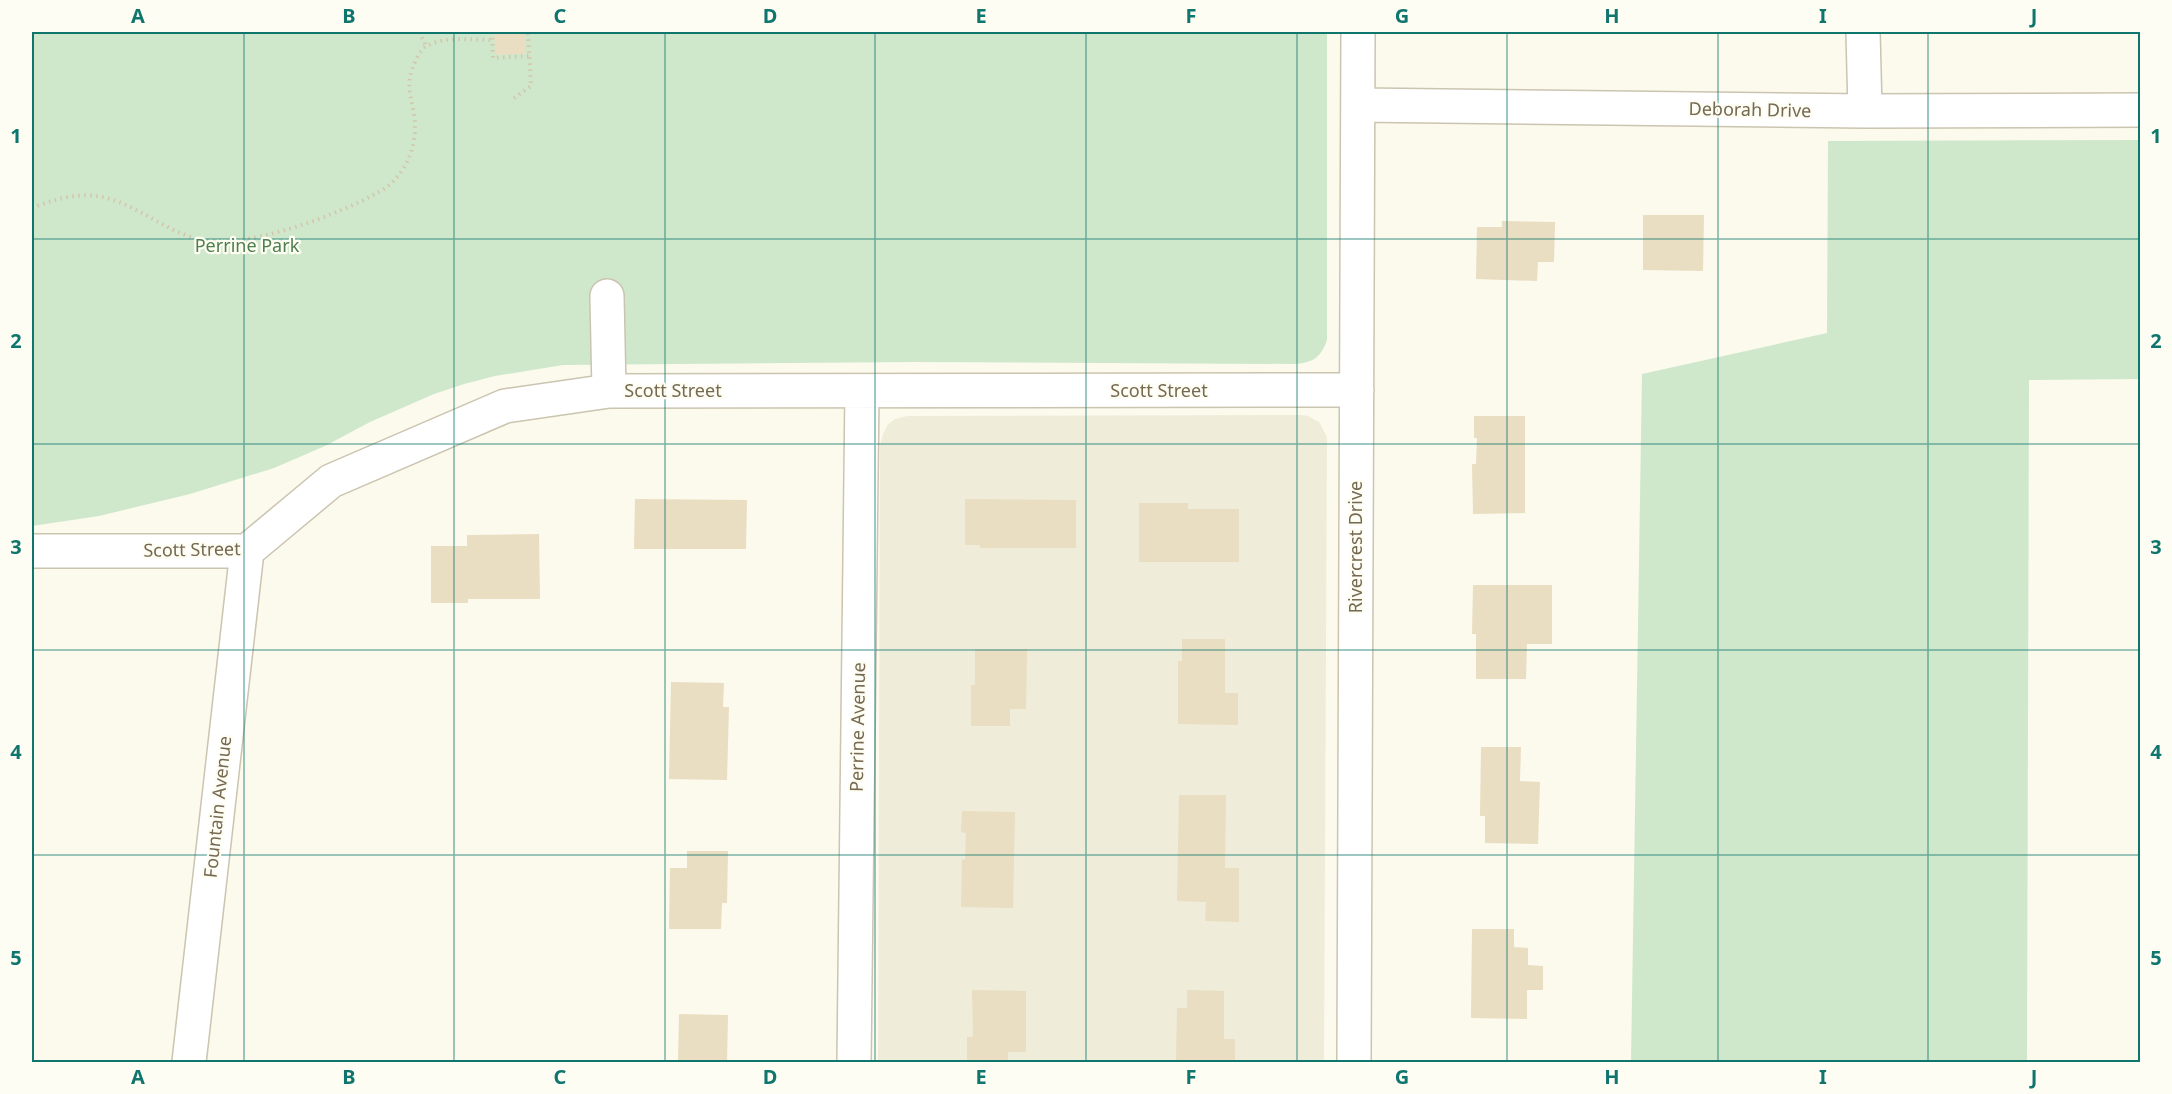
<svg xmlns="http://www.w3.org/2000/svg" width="2172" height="1094" viewBox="0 0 2172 1094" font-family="'Noto Sans',sans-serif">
<rect width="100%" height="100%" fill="#fbfaed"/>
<path fill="#efecd9" d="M1302 415 1308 416 1319 422 1327 437 1324 1062H878L880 445 883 434 888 424 895 419 907 416Z"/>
<path fill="#cfe8cc" d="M32 32H1327V340C1321 358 1312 363 1294 364L913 362 563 365 495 376 464 384 434 394 370 422 325 446 274 468 190 494 99 516 32 526Z
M2140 140V379L2029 380 2027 1062H1631L1642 374 1827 333 1828 141Z"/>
<path fill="#e9ddc2" d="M494 32H525L526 54 495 55Z
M1643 215H1704L1703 271 1643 270Z
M1502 221 1555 222 1554 262H1538L1537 281 1476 279 1477 227H1502Z
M1474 416H1525V513L1473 514 1472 464H1476L1477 438H1474Z
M635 499 747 500 746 549H634Z
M965 499 1076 500V548H980V545H965Z
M1139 503H1188V509H1239V562H1139Z
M539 534 540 599H468V603H431V546H467V535Z
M1473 585H1552V644H1527L1526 679H1476V634H1472Z
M1182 639H1225V693H1238V725L1178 724V661H1182Z
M975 649H1027L1026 709H1010V726H971V685H975Z
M671 682 724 683 723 707H729L727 780 669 779Z
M1481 747H1521L1520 781 1540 782 1538 844 1485 843V816H1480Z
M1179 795H1226L1225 868H1239V922L1205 921 1206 902 1177 901Z
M962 811 1015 812 1013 908 961 907 962 859 965 860 966 833 961 832Z
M687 851H728L727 903H722L721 929H669L670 868H687Z
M1472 929H1514V947L1528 948V965L1543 966V990H1527V1019L1471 1018Z
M972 990 1026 991V1052H1008V1062H967V1037H973Z
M1187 990 1224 991V1039H1235V1062H1176L1177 1008H1187Z
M679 1014 728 1015 727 1062H678Z"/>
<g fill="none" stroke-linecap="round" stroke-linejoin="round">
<defs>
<path id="minor" d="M1863 32 1865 111
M1359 105 1865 111 2140 110
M607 296 609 391
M32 551H247L331 481 505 406 609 391 1357 390
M189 1062 247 551
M854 1062 862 391
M1354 1062 1358 32"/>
</defs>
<use href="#minor" stroke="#cbc4b0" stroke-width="36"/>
<path stroke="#d3c6a9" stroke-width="4" stroke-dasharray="1.5 4.5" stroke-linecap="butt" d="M419 32 426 46
M492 32 493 58 529 56
M514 98 531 86 528 32
M32 208C55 199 81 191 107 198 139 207 165 230 197 239 243 251 338 215 379 192 401 180 415 154 415 128 415 99 401 89 417 58 420 52 423 47 429 45 446 36 473 40 492 40"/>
<use href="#minor" stroke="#fff" stroke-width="33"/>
</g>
<path fill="none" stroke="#0f766e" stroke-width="1.5" stroke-opacity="0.55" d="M244 32V1062M454 32V1062M665 32V1062M875 32V1062M1086 32V1062M1297 32V1062M1507 32V1062M1718 32V1062M1928 32V1062M32 239H2140M32 444H2140M32 650H2140M32 855H2140"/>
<g text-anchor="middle" stroke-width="4.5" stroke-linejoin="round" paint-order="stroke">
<g font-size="18" fill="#756951" stroke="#fefdf3">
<text transform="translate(1750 110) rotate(1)" y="6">Deborah Drive</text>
<text x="673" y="397">Scott Street</text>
<text x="1159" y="397">Scott Street</text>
<text transform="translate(1356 547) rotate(-90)" y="6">Rivercrest Drive</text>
<text transform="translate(192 550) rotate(-1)" y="6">Scott Street</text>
<text transform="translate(858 727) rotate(-89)" y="6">Perrine Avenue</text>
<text transform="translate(218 807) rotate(-84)" y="6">Fountain Avenue</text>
</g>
<g font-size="18" fill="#4d7f4d" stroke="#fefdf3">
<text x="247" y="252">Perrine Park</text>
</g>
</g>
<rect width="2172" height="1094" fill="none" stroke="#fefdf3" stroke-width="66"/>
<rect x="33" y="33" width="2106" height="1028" fill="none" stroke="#0f766e" stroke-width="2"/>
<g font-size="20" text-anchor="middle" font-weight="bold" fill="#0f766e">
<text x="138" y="23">A</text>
<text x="349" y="23">B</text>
<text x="560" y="23">C</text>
<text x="770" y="23">D</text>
<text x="981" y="23">E</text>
<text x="1191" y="23">F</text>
<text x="1402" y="23">G</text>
<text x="1612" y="23">H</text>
<text x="1823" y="23">I</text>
<text x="2034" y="23">J</text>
<text x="16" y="143">1</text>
<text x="2156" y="143">1</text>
<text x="16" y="348">2</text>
<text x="2156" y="348">2</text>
<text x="16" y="554">3</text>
<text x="2156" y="554">3</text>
<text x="16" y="759">4</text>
<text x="2156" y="759">4</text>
<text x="16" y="965">5</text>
<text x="2156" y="965">5</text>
<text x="138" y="1084">A</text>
<text x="349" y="1084">B</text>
<text x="560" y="1084">C</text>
<text x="770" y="1084">D</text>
<text x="981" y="1084">E</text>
<text x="1191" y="1084">F</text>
<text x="1402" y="1084">G</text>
<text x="1612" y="1084">H</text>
<text x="1823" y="1084">I</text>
<text x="2034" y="1084">J</text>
</g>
</svg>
